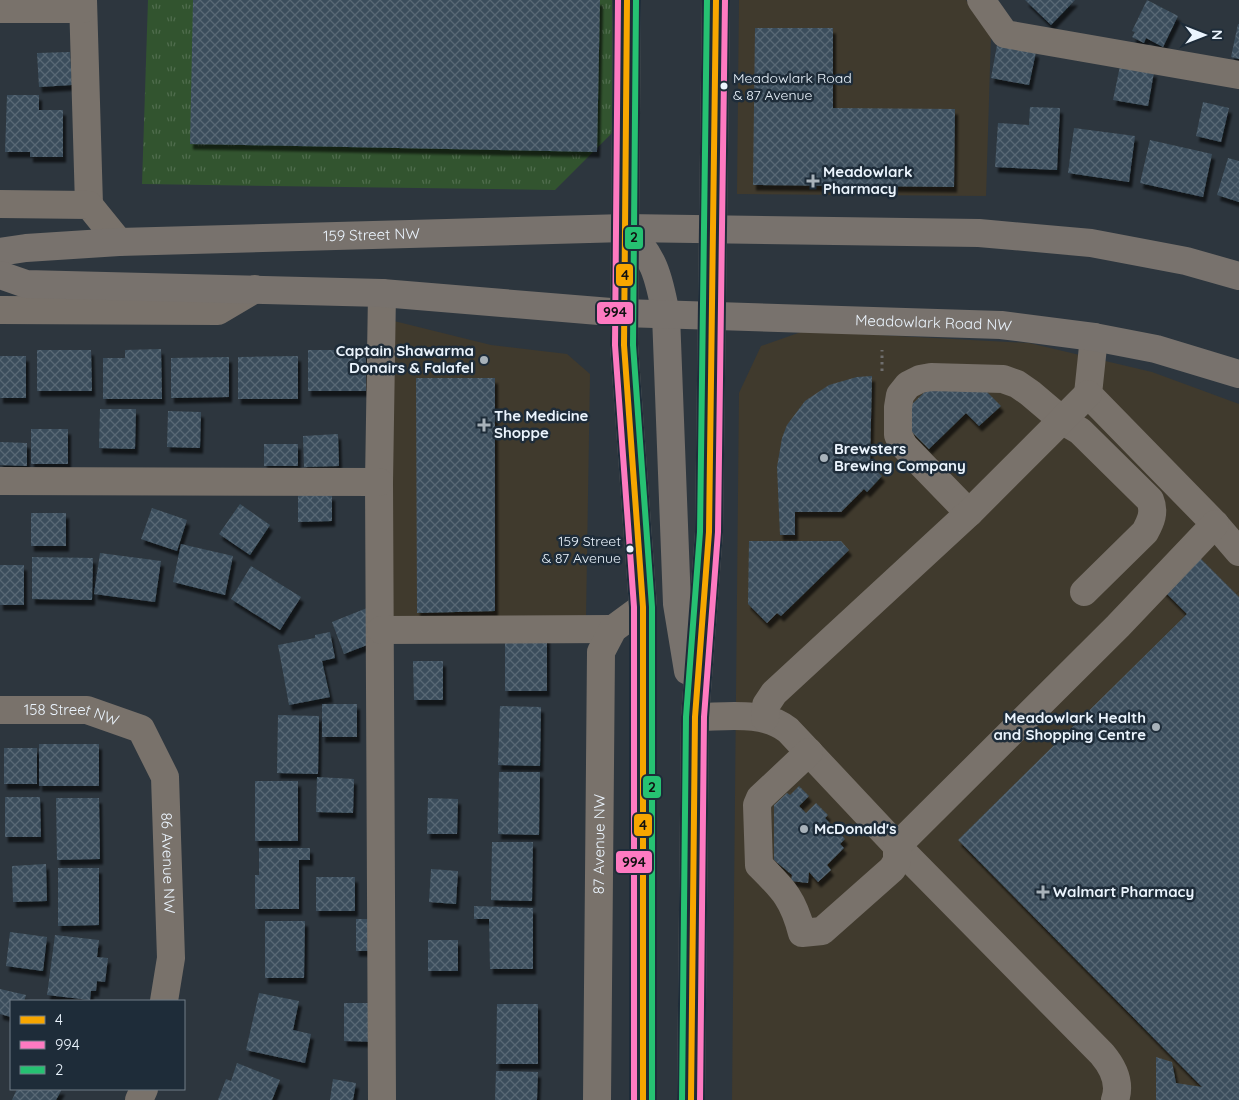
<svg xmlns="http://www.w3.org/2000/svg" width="1239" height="1100" viewBox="0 0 1239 1100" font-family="Quicksand,sans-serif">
<defs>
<pattern id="park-tufts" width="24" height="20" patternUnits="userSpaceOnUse" patternTransform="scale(1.25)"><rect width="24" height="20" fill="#32542f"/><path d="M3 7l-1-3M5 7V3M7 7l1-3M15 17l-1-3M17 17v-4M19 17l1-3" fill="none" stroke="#506d4e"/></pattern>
<pattern id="building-cross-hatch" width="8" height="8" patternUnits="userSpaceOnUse" patternTransform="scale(1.25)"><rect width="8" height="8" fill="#3b4e5c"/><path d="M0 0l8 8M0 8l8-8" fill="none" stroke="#586874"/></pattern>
<filter id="shadow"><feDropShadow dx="3" dy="5.5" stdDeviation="1" flood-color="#0009"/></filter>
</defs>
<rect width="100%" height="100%" fill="#2d363e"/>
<path fill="#403a2d" d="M739 0H966L991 35 986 196 737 194Z
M390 320 491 345 567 354 590 374 586 618H389Z
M804 331 1029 343 1152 372 1239 404V1100H732L739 393 761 346Z"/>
<path fill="url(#park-tufts)" d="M148 0H612V133L555 190 142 184Z"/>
<path fill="url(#building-cross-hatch)" filter="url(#shadow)" d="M193 0H600L597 152 190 144Z
M1025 0H1075L1051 25Z
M1147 0 1178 16 1163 47 1146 38 1144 43 1132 37 1135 32 1132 31Z
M1238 24H1239V59L1231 57Z
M755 28H833V108L955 109 954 187 753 185Z
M997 45 1036 52 1029 85 991 78Z
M70 52 72 85 39 87 37 53Z
M1120 66 1154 72 1148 106 1113 100Z
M7 95H39V110H63V157H30V152H5Z
M1203 102 1229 108 1221 142 1196 136Z
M1030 107 1060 108 1057 170 995 167 998 123 1029 125Z
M1074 128 1135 136 1129 182 1068 173Z
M1150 140 1212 154 1203 197 1140 183Z
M1228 158 1239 161V202L1217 195Z
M161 349 162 399H103V358H125V350Z
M37 350H91L92 391H37Z
M308 350H366V391H308Z
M0 356H26V398H0Z
M298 356V399H238V357Z
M229 357V397L171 398V358Z
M872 376 870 464 882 476 867 492 864 489 841 512H795V535H780L777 467 782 438 787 425 805 401 829 385 857 377Z
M416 378H495V611L417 613Z
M930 387H982L1001 406 979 426 966 413 929 449 911 431V405Z
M100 409H136L135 449 99 448Z
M168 411 201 412 200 448 167 447Z
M31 429H68V464H31Z
M338 434 339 466 304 467 303 436Z
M0 442 27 443V466L0 465Z
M264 444H298V466H264Z
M298 495H332V521L298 522Z
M240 504 270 525 250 555 219 534Z
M152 508 187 520 177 551 141 539Z
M31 513H66V546H31Z
M749 541H841L849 550 781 616 777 613 767 623 748 604Z
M181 544 233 556 225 595 173 582Z
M100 553 161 561 155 602 94 594Z
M1197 555 1239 597V1100H1156V1057L1172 1062 1176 1083 1202 1087 958 840 1187 614 1162 589Z
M32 557 93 558 92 600 32 599Z
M0 565H24V605H0Z
M251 566 301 597 280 630 231 599Z
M367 608 380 640 344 654 332 622Z
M330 632 335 658 322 661 330 697 289 705 278 645 315 638V635Z
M505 633H547V691H505Z
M413 661H443V700H414Z
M322 704H357V737H322Z
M500 706 541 707 540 766 498 765Z
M278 715 319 716 318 774 277 773Z
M39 744H99V786H39Z
M4 748H37V784H4Z
M499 772H540L539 835 498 834Z
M317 777 354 779 353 813 316 812Z
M255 781H298V841H255Z
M799 786 809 796 799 806 806 813 816 803 828 815 825 818 845 839 840 844 844 848 827 865 831 870 818 882 809 872 808 883 791 881 792 875 774 860V805L787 793 790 795Z
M5 797H40L41 837H5Z
M56 798H99L100 859 57 860Z
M428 798 458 799 457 834H427Z
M492 842H533L532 901 491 900Z
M259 848H310V860H299V909H255V875H259Z
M46 864 47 901 13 902 12 866Z
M58 868H99V925L58 926Z
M431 869 458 871 456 904 429 902Z
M316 877H355V911H316Z
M474 906 533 908V969H490L489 919H474Z
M356 919H378V951H356Z
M265 921H305L304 978H265Z
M10 932 47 937 43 971 6 966Z
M55 935 99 940 97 957 108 958 105 982 97 981 96 991H91L90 1000 47 995Z
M428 940H458V971H428Z
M0 989 26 995 24 1001H11V1017L0 1014Z
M259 993 299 1001 293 1030 311 1034 305 1063 246 1050Z
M344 1003H380V1042L344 1041Z
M497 1004H538V1064H496Z
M237 1063 280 1080 272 1100H218L226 1079 231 1081Z
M496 1071 538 1072 537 1100H495Z
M333 1079 356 1083 353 1100H330Z
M17 1089H62L56 1100H12Z"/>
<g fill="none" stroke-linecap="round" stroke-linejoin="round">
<path stroke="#6f6e6e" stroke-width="3" stroke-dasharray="2.5 4" stroke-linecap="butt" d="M882 371V350"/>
<g stroke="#79726b" stroke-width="28">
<path d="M83 0 89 205"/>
<path d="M981 0 1005 34 1239 75"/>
<path d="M0 9H83"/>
<path d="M0 204 89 205 119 242"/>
<path d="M382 293 379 482 382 1100"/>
<path d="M0 310 218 311 255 289"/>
<path d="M1094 337 1088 394 1215 524 1239 552"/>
<path d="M0 481 379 482"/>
<path d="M969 513 904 446 898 435V407L900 395 908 385 920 379 931 377 1003 379 1017 384 1030 393 1063 421 1080 431 1150 500C1155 512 1151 521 1145 532L1084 592"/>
<path d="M381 630 613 629"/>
<path id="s1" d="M0 710H87L141 729 165 777 171 958 164 1001"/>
<path d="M695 717C725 717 763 710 788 730L897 846 1102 1054C1113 1067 1121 1083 1115 1100"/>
<path d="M765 718 766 705 774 693 969 513 1088 394"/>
<path d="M809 752 760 798 757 805 759 865C783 889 793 898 802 933L822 931 892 869 897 861V846L1118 626 1215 524"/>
<path d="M139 1100 144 1089"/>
<path id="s2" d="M597 1100 601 652 613 629 643 607"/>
</g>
<g stroke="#78726d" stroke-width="28">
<path d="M627 0 624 345 643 607V1100"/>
<path d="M625 228C654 255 659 277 666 315L677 604 688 671"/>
<path id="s3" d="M0 252 26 248 119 242 625 228 979 233 1091 243 1186 261 1239 276"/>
<path id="s4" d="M0 275 26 284 382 293 623 313 1001 325 1094 337 1156 349 1239 374"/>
<path d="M691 1100 695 717 709 532 716 0"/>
</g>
<defs>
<path id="bus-1" d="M627 0 624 345 643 607V1100
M691 1100 695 717 709 532 716 0"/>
<path id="bus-2" d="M618 0 615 345 634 607V1100
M700 1100 704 717 718 532 725 0"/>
<path id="bus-3" d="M636 0 633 345 652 607V1100
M682 1100 686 717 700 532 707 0"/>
</defs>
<use href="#bus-1" stroke="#1e2c39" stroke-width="10"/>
<use href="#bus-2" stroke="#1e2c39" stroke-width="10"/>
<use href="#bus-3" stroke="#1e2c39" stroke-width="10"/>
<use href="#bus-1" stroke="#f7a600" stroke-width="6"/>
<use href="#bus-2" stroke="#fe7ac1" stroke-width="6"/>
<use href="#bus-3" stroke="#26c172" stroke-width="6"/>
</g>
<g fill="#ebf4fd" stroke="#1e2c39" stroke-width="2">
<circle cx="724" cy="86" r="4.5"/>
<circle cx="630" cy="549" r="4.5"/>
</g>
<g fill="#a8b2ba" stroke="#1e2c39" stroke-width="2">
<path d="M810.5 173.5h5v5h5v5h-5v5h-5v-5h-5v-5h5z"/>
<circle cx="484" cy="360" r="5"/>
<path d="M481.5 417.5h5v5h5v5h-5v5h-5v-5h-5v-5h5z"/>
<circle cx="824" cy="458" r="5"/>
<circle cx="1156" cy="727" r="5"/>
<circle cx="804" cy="829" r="5"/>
<path d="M1040.5 884.5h5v5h5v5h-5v5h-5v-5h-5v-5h5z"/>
</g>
<g text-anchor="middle" stroke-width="5" stroke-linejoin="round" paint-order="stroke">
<g font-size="14" fill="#ebf4fd" stroke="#1e2c39" text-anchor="start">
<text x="733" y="83">Meadowlark Road<tspan x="733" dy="17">&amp; 87 Avenue</tspan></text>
<text x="621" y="546" text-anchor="end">159 Street<tspan x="621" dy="17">&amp; 87 Avenue</tspan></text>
</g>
<g font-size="15" font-weight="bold" fill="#ebf4fd" stroke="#1e2c39" text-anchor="start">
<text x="823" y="177">Meadowlark<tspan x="823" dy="17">Pharmacy</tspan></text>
<text x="474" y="356" text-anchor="end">Captain Shawarma<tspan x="474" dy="17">Donairs &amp; Falafel</tspan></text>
<text x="494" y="421">The Medicine<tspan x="494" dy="17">Shoppe</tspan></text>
<text x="834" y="454">Brewsters<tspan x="834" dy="17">Brewing Company</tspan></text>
<text x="1146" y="723" text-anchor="end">Meadowlark Health<tspan x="1146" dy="17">and Shopping Centre</tspan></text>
<text x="814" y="834">McDonald's</text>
<text x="1053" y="897">Walmart Pharmacy</text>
</g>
<g font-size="15" fill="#ebf4fd" stroke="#1e2c39">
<text dy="5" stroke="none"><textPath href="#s3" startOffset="372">159 Street NW</textPath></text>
<text dy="5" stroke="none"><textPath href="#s4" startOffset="936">Meadowlark Road NW</textPath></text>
<text dy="5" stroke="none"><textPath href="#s1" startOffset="72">158 Street NW</textPath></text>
<text dy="5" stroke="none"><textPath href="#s2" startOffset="256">87 Avenue NW</textPath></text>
<text dy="5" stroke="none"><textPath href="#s1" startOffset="284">86 Avenue NW</textPath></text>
</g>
</g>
<g stroke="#1e2c39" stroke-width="2">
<rect x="624" y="226" width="20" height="24" rx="5" fill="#26c172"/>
<rect x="615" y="263" width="19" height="24" rx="5" fill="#f7a600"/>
<rect x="596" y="301" width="38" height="24" rx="5" fill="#fe7ac1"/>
<rect x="642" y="775" width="20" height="24" rx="5" fill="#26c172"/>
<rect x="633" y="813" width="20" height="24" rx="5" fill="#f7a600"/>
<rect x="615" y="850" width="38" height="24" rx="5" fill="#fe7ac1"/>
</g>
<g font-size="14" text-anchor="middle" font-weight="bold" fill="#111">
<text x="634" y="242">2</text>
<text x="625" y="280">4</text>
<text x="615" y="317">994</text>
<text x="652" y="792">2</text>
<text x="643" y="830">4</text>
<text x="634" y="867">994</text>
</g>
<rect x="10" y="1000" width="175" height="90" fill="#1e2c39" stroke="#707c87"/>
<rect x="20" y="1016" width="25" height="8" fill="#f7a600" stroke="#707c87"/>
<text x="55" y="1025" font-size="15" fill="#ebf4fd">4</text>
<rect x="20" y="1041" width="25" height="8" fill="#fe7ac1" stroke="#707c87"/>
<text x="55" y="1050" font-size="15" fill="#ebf4fd">994</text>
<rect x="20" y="1066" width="25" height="8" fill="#26c172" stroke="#707c87"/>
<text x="55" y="1075" font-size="15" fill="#ebf4fd">2</text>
<g transform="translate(1204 35) rotate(90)" stroke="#1e2c39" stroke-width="4" paint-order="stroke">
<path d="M0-4L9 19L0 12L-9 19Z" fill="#ebf4fd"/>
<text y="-8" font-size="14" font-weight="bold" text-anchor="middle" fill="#ebf4fd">N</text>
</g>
</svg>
